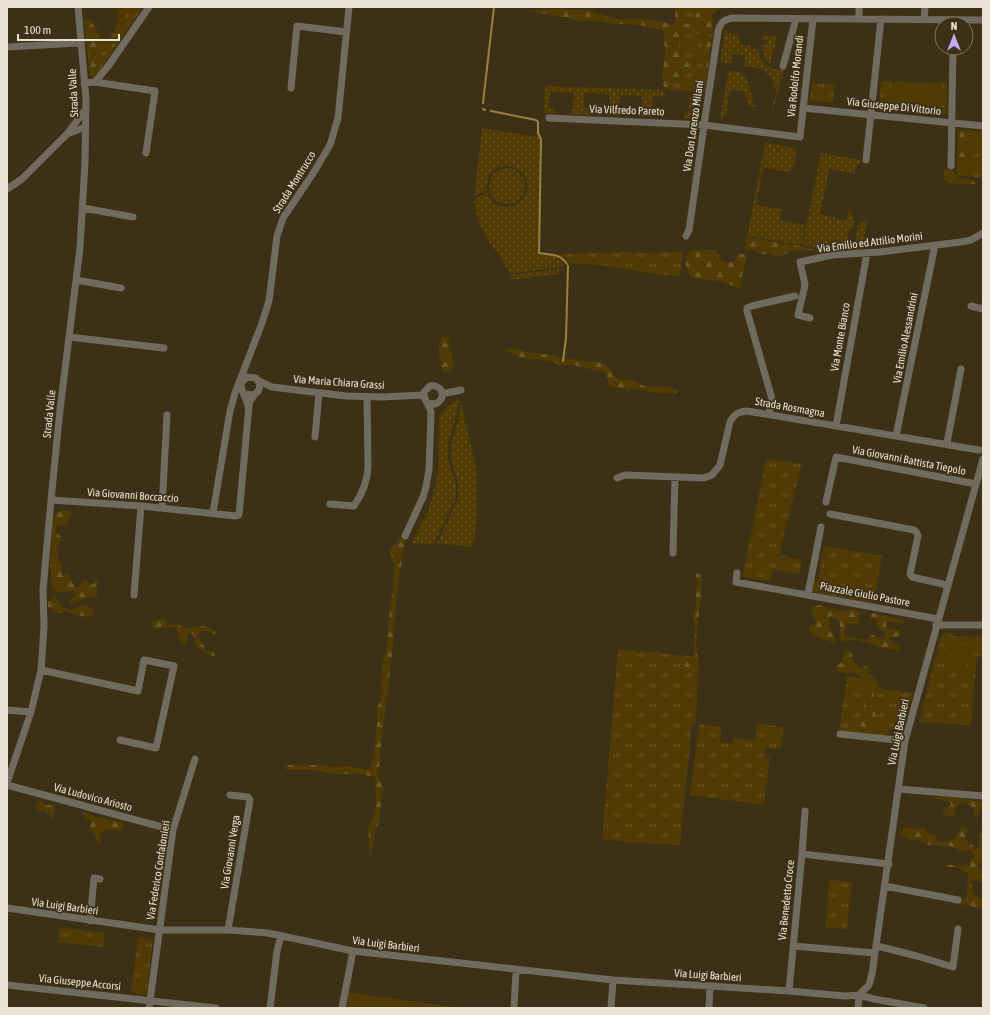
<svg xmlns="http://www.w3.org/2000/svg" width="990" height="1015" viewBox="0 0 990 1015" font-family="'Asap Condensed',sans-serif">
<defs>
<pattern id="grass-tufts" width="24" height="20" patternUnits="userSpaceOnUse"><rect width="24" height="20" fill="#503b04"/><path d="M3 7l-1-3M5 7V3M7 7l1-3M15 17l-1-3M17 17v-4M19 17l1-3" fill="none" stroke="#695728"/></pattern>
<pattern id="forest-firs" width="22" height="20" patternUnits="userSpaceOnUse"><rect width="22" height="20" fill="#503b04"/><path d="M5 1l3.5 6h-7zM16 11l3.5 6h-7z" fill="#695728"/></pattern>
<pattern id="garden-dots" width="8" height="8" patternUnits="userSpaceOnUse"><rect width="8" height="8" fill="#503b04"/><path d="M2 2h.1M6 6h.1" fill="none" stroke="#695728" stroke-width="1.8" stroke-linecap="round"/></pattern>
</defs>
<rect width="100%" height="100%" fill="#3c3017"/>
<path fill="url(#grass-tufts)" d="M117 7H143L95 77 90 75 84 20H90L94 22 100 38 109 39C117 31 119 17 117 7Z
M681 7H715H705L698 10 691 23 680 21 679 18Z
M713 32 712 37H708L702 47 704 54 703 58 704 70 701 76V85C696 89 692 86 686 87 677 88 676 93 665 89L680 81C680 76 679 70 685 67L689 69C687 62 684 61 681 55 678 50 679 46 677 41L680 35Z
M881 81 947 83V114L879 107Z
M812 83 835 85 833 103 810 101Z
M958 130 983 131V178L957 175Z
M626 252 632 253 683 252 681 272 679 276 654 274 608 266 569 263 559 256V254Z
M766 459 802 464 779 555 802 560 799 575 773 569 770 581 742 577Z
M824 546 882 556 874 603 812 592 814 581H818Z
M945 633H952V636L983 637V657L977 656 971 725 919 722 940 639 942 635Z
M618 649 699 657 696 722 692 725 680 845 627 842 602 839Z
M847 676 874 680 873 687 913 693 901 731 889 729V737L839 730Z
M757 723 784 727 781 749 766 748 764 757 770 758 764 805 690 795 699 724 722 727 720 742 732 744 733 737 755 740Z
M829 880 852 882 847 929 825 928Z
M59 927 105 933 103 947 58 942Z
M138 937 153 940 147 992 144 995 131 992Z"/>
<path fill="url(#forest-firs)" d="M124 7H130L133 9 129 16 131 20V23L126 27 123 34 118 35 115 28 118 27 117 20 120 17H126L129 11 124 8Z
M675 7H681L679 18 680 20 688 24 691 23 698 10 705 7H721L712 15 713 32 680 35C673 43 681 56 687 62L696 60 698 65 697 69C692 70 683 66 680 70 679 73 680 78 680 81L665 89C659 77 665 64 665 52 665 45 663 39 664 32L662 30 639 25 616 24 598 21H577L568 18 528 11 554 9 587 10 616 19H644L674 24C677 19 674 13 675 7Z
M89 23 92 24 97 32 98 39 100 41 106 43 113 41 115 45 110 54 102 55 99 60V67L94 74 91 72 89 53C86 47 90 41 86 36L89 31 86 28V25Z
M712 37 705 90 703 92 678 91C683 84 694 90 701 85V76L704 70 702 60 704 54 702 44 706 38Z
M963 130 983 133V144C979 142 976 139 973 136H968L971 142 968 147 969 166 965 171 962 170 958 164 960 148V132Z
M944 169 953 171 958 178 967 179 975 181 976 184H955L946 181 943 178Z
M746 237 811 248 816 251H794L776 257 770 254H761L754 250 746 251 745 250Z
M703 250H717C718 253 718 255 719 257 721 263 730 263 735 261L738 254H746C748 263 743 268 742 276 741 281 742 285 741 289 732 285 723 282 713 280 705 279 697 280 690 276 685 269 684 258 689 251Z
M446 335 449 338 454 368 452 371 443 372C440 360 436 349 442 336L445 338Z
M514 348 526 352 554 355 560 358 598 362 604 364 609 368 614 376 616 378 635 381 644 386 669 387 678 390 677 393C663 395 646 391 632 388L630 389 628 395 626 389 611 387 609 385 606 373 603 371 589 369 573 365H559L551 361 521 358 504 350Z
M62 510H67L72 512V515L67 525H58L55 529 57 533 61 537 60 542 57 548 58 559 62 566 61 571 62 575 68 572C72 578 72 587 79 587L84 579 92 585 95 581H98L97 589V597C88 596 81 600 73 604L69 601 70 599 76 595 74 591 57 592 52 588 50 559 52 549V525L56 513Z
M400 538 405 540 397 593 393 647 380 754 379 772 377 773 383 787 379 822 375 831 371 857 370 854 368 828 372 820 376 803 375 777 360 774H332L317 770H289L285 769V766L288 765H321L333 767 349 766 367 770 370 768 373 759 377 724V708L381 699 382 666 387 646 390 605 393 588 394 565 390 551 391 548Z
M695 572 701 575C703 597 697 620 696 643 696 650 700 667 698 671L692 669 686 670C683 662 684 658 693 656L694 652 695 628 693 619 696 606V589L699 584 696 578Z
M53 596C60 598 58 603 62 607H65L69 610 76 608 80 605 93 608 94 613 89 617 75 615 69 612 56 613 48 607V602Z
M820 605 825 607 827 610 834 608 838 611 852 609 859 612 860 617 858 624 846 625 844 635 849 637 866 640 869 639 872 634 877 638 884 637 886 634 885 632 878 628 877 620 871 617V614L874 613 905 620 904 623 887 622 886 627C891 630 896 628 901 631V634L899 636 891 637 889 639 900 648 901 651 879 647 874 645 858 640 842 641 840 639 841 636C838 625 844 622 831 616L829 618 830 629 836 640 834 642C827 641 818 637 811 634L809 629 810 626 815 625 816 622 811 612 812 607Z
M160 619H164L166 620V626L176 624 185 628 204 626 217 631 218 633 213 634 206 631H201C196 636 201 642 205 647V649L206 651 214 652 215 656C208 656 197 649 195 642 194 638 195 637 191 633H189L187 636 186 643 185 644 180 641 177 629 173 627 166 628 164 626H162L160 628C155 630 151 629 151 622Z
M848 650 852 653C852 661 856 663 861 669L864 666 869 667 868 673 876 680 880 690 879 692 873 691 876 704 874 705 870 706 876 711 877 716 871 721V723L872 725 885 728 886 730 871 728 865 730 860 726 861 722 872 717 873 715 864 708V700L868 698V696L865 694 868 691 863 677 853 672 846 673 839 672 835 667 842 662 843 654Z
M933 797H958L975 801H983V806L981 807 977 817H975L974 816V808L965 803C955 803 957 809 954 817 949 817 945 816 942 811L945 808 951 806V803C947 802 944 800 941 799 938 799 935 799 933 798Z
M39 800H41L46 805H52L54 806 55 812 51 823 50 814H47L44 810 40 811 36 809V803L38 802Z
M83 812 96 817H103L108 820 117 821 123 823 124 827 122 830H110L106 829 100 833 101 842 99 844C94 839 95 833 90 828L91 822 83 814Z
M905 827 916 829 924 828 930 834H934L939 842C954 842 955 837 962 827L968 830 965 840 973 846 974 849 976 850 979 845 980 833 983 830V862L978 865 980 869H983V884L974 880 971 882C973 892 972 897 983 899V909L957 903 964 900 967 895C966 886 968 882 968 874L957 867H947L944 864 962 866 969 865 970 859 974 857 973 853 968 851H962L950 846 928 845 920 841 907 839 904 837H900L902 830Z"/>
<path fill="url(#garden-dots)" d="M725 31H727L728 34H738L740 45H750L751 49H757C761 61 767 69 780 70L785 64 783 73 744 66 745 55 733 54 731 64 720 62Z
M762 36H775L777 38 770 64C764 60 763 52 762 46V45H767L768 40H762Z
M762 70 783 73 773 110 772 107C773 103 775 98 776 94 776 86 769 73 762 70Z
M728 71C732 71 739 71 743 74 748 79 754 100 755 107L748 106 747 98 743 91 730 90 726 115 720 121Z
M545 86 665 90V97L653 96 652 117H641L642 96 620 95 619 110H621V116L605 115V110L610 109V94L584 93V108L590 109V115L571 114V110L573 109 574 93 550 92 549 107H554V114L544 113Z
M690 97 700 98 698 119 684 118 685 112H689Z
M482 128 539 137 540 138 538 252 539 254C550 255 559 255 566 264L560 267 510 274C502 257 489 244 481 228 477 219 475 209 474 200L487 192C499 224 542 197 522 173 518 168 512 166 505 166 493 167 485 178 487 190L474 197Z
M765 143 797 148 794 166 788 172 763 168 756 205 782 209 780 220 805 225 801 245 747 236Z
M821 153 862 160 857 166 854 174 831 169 829 170 820 214 844 220H846L848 211H852L854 218V225L853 228 848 233 847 247 820 243 815 247 802 245Z
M489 186a18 18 0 1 1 36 0a18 18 0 1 1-36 0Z
M868 217 862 250 853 249 859 223 865 221Z
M559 269V274L511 280 510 275Z
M459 399 455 420 448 443V460L456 483V498L434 544 412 543 428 511 433 494 438 474 439 417 448 405Z
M461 402 477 471V509L475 535 472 547 437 543 458 499V482L451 460V443L458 421Z"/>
<path fill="#503b04" d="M891 82 943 84 942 109 890 107Z
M952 643 968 645 965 673 949 671Z
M347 992 455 1007 344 1008Z"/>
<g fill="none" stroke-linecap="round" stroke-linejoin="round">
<path stroke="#9a8241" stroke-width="2" d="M483 103 494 7
M483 109 485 110
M491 111 536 120 538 122V133L541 139 539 253C550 255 560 253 567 264
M563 361 566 338 568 266"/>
<path stroke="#716b5f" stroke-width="7" d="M859 19V7
M924 20 925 7
M7 47 80 43
M783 66 796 19
M95 82 155 91 146 153
M84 83 95 82 109 65 149 7
M291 88 297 26 346 32
M803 108 983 126
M549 118 704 125 800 137 813 19
M85 127 67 134 85 110
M866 160 881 19
M951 166 953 48
M7 189 22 179 67 134
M83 208 133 217
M686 236 689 230 703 133 704 125 718 32C720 23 723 20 732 18L983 20
M76 280 121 288
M971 306 983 309
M810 318 798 315 805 285 800 262 832 255 880 252 961 242 971 240 983 233
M69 337 164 348
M259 381 272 387 346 396 383 397 423 395
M245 394 253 395C260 392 262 385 256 378L247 377 241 383C240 391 247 397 248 407
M442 394 461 390
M769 414 772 399 747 311V308L752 306 795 296
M836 426 867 253
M896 436 935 245
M315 437 319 393
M947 443 961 369
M617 478 625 475 704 478 712 475 720 465 730 422C734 414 738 412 747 411L979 450
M51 500 141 506 236 516 239 515 249 406 250 401 255 394
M826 502 836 457 976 484
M330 504 354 506C362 494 368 480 368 466L367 397
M162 508 167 415
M213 513 230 411 235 393 262 323 269 301 277 236 283 218 312 175 330 145 338 118 349 7
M830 514 914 530 917 533 918 536 910 574 912 577 947 585
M405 536 423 497 426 487 429 469 431 412C429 404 423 400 424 392L430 386C443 384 447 399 435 404L427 403
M673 553 675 477
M737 573 736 582 938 619
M808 594 821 527
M134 595 141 506
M936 625H983
M41 670 138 691 144 660 174 666 156 748 120 740
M7 710 31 712
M840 734 905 741
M7 783 31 712 41 670 44 627 43 590 51 500 60 410 80 248 85 162 86 99 78 7
M7 785 173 830
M899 789 983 796
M802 854 889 864
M885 886 958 900
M7 908 160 930H228L268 933 353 951 613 980 789 991 845 996 859 995 869 985 872 974 905 741 983 459
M90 921 94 878 100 879
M228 930 250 800 248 797 230 795
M793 946 875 953
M877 946 917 956 953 967 958 929
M7 985 216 1008
M789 991 802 854 805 811
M859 995 874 999 924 1008
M149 1008 173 830 195 759
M270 1008 277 951 281 936
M342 1008 353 951
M514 1008 516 970
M611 1008 613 980
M709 1008 710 986
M858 1008 859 995"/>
</g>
<g text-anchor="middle" stroke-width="3.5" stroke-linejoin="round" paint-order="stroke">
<g font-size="11" fill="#eae3d4" stroke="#3c3017">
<text transform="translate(795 76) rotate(-84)" y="4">Via Rodolfo Morandi</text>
<text transform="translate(73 93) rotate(-93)" y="4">Strada Valle</text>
<text transform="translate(894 106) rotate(6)" y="4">Via Giuseppe Di Vittorio</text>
<text transform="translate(627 110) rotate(2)" y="4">Via Vilfredo Pareto</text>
<text transform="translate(693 126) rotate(-82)" y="4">Via Don Lorenzo Milani</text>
<text transform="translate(294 182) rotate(-58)" y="4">Strada Montrucco</text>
<text transform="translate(870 242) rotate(-7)" y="4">Via Emilio ed Attilio Morini</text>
<text transform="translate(840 337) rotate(-80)" y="4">Via Monte Bianco</text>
<text transform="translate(905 338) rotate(-79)" y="4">Via Emilio Alessandrini</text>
<text transform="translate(339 382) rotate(4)" y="4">Via Maria Chiara Grassi</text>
<text transform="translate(790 407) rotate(10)" y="4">Strada Rosmagna</text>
<text transform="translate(49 414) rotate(-84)" y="4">Strada Valle</text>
<text transform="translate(909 460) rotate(11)" y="4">Via Giovanni Battista Tiepolo</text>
<text transform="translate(133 495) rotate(4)" y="4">Via Giovanni Boccaccio</text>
<text transform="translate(865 594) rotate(11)" y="4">Piazzale Giulio Pastore</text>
<text transform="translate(898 732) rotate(-78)" y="4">Via Luigi Barbieri</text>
<text transform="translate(93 797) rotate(15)" y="4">Via Ludovico Ariosto</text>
<text transform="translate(230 852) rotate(-81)" y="4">Via Giovanni Verga</text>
<text transform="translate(158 870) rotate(-81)" y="4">Via Federico Confalonieri</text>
<text transform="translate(786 900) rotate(-84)" y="4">Via Benedetto Croce</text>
<text transform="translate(65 906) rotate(8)" y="4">Via Luigi Barbieri</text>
<text transform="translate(386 944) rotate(7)" y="4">Via Luigi Barbieri</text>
<text transform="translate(708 975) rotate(4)" y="4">Via Luigi Barbieri</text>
<text transform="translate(80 982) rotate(6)" y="4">Via Giuseppe Accorsi</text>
</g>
</g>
<rect width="990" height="1015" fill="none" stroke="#eae3d4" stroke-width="16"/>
<g transform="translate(954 36)"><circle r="19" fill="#3c3017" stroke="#827863"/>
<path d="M0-3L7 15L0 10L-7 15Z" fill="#bcaaf5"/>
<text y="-6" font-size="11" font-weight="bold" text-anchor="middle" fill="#eae3d4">N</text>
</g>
<path d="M18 34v6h101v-6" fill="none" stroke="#eae3d4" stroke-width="2"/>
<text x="24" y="34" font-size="12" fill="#eae3d4" stroke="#3c3017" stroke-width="3" paint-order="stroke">100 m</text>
</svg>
